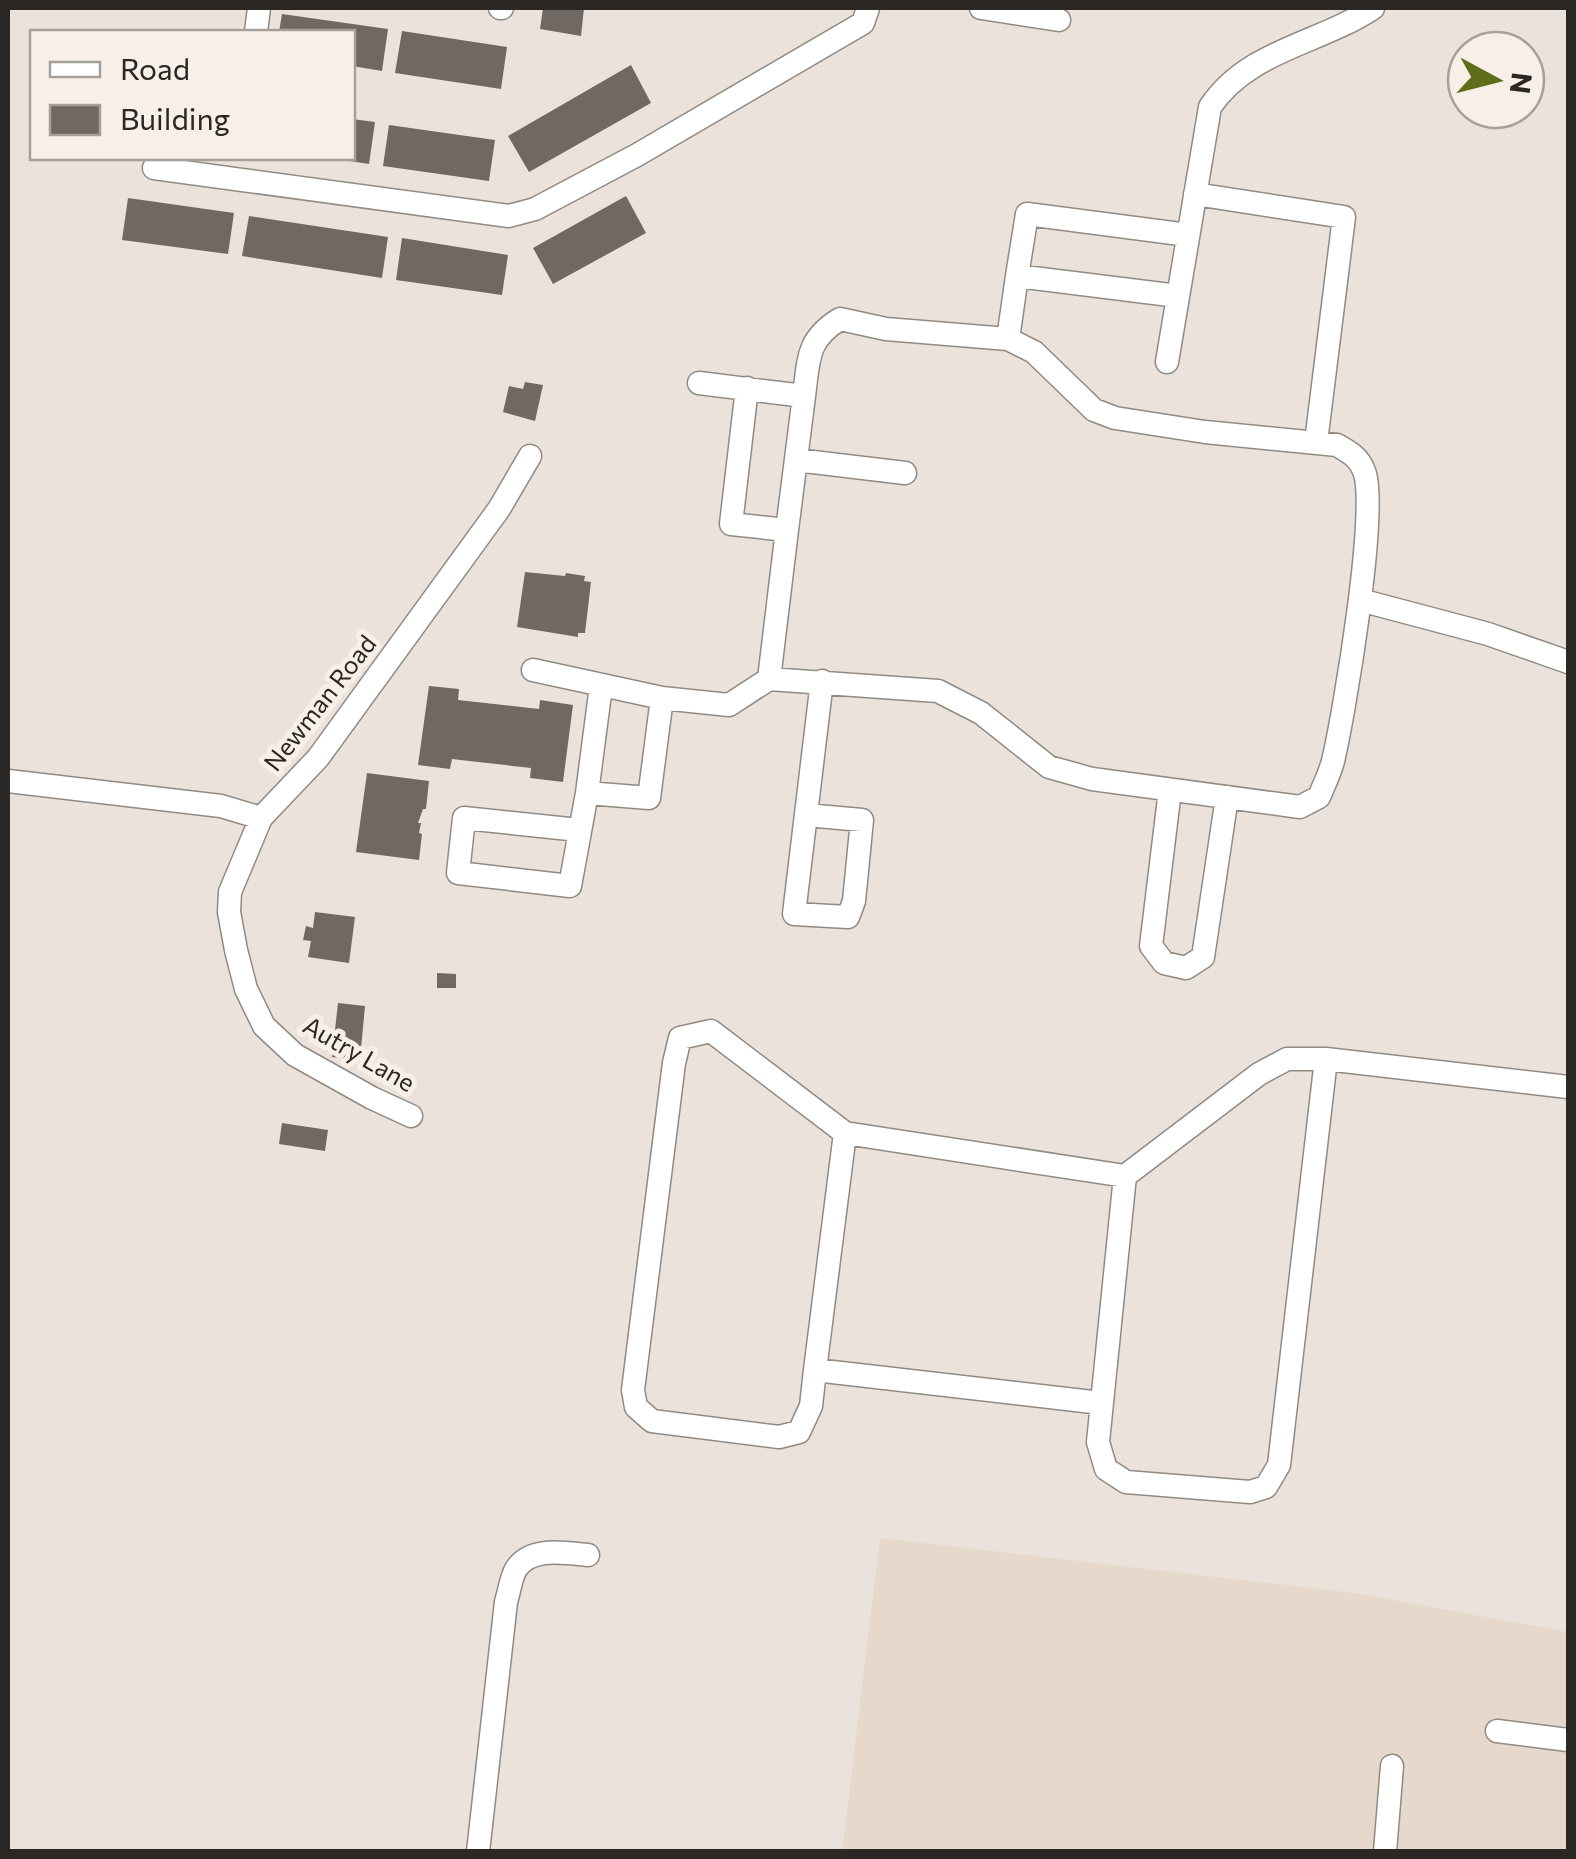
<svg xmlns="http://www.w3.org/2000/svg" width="1576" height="1859" viewBox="0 0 1576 1859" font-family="Commissioner,sans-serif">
<rect width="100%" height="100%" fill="#ebe3db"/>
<path fill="#e6d8ca" d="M880 1538 1355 1593 1568 1632V1851L842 1852Z"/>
<path fill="#706862" d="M543 8H584L581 36 540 29Z
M282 14 388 29 382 71 352 66V32H279Z
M402 31 507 47 501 89 395 73Z
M631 65 651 103 529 172 508 136Z
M352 119 375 122 369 164 343 160 352 158Z
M389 125 495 140 489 181 383 166Z
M626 196 646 233 553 284 533 248Z
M128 198 234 213 228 254 122 240Z
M249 216 388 237 382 278 242 256Z
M402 238 508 255 502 295 396 280Z
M525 382 543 385 535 421 503 412 509 386 523 389Z
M525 572 565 576 566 573 585 576 584 581 591 582 585 633H578V637L517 627Z
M429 686 459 689 458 700 539 709 540 700 573 705 563 782 530 778 531 768 452 759 450 769 418 765Z
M367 773 429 781 426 809H423L418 823H421L419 833 422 834 419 860 356 852Z
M315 912 355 917 349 963 308 957 311 941 303 940 306 926 313 928Z
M437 973 456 974V988H437Z
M338 1003 365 1006 360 1060 332 1057Z
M282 1123 328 1130 325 1151 279 1144Z"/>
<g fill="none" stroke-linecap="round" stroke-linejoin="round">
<defs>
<path id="minor" d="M500 8H502
M981 8 1059 20
M256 32 259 8
M154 168 509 216 535 209 637 155 863 23 868 8
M1195 194 1344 217 1316 442
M1017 276 1027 214 1188 235
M1008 339 1017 276 1178 296
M1167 362 1210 107C1248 50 1319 44 1373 8
M699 383 804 396C809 359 806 340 840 319L886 329 1008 339 1034 352 1094 410 1115 418 1205 432 1337 445C1349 452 1359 457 1364 471 1379 507 1344 715 1333 761 1330 773 1324 785 1319 797L1300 807 1092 779 1049 767 981 713 938 691 769 679
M796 460 905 473
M787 530 804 396
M1360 600 1488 634 1568 662
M533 670 662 698 729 705 769 679 787 530 731 524 747 388
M601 686 587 793 649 798 662 698
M8 781 221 806 261 818
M1170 790 1151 946 1164 963 1186 968 1203 957 1227 797
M806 815 862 820 854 901 848 917 794 914 822 681
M579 830 464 818 458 873 570 886 587 793
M411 1116 372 1098 295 1055 264 1026 246 989 236 950 229 912 230 892 261 818 318 758 499 509 530 456
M1125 1176 1098 1442 1106 1469 1126 1482 1250 1492 1266 1487 1279 1465 1326 1059
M815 1370 845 1133
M1101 1403 815 1370 811 1406 799 1432 779 1437 652 1421 636 1407 633 1390 674 1063 680 1038 711 1031 845 1133 1125 1176 1259 1074 1287 1059H1326L1568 1087
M1497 1731 1568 1740
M478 1852 506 1602C509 1593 511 1577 516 1569 531 1546 565 1553 588 1555
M1385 1852 1392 1766"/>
</defs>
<use href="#minor" stroke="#918a83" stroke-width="25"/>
<use href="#minor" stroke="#fff" stroke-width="22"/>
</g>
<g text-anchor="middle" stroke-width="10" stroke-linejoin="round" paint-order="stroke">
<g font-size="25" fill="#2a2724" stroke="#f8f0e8">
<text transform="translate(320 703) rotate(-52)" y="9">Newman Road</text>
<text transform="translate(359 1054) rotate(30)" y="9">Autry Lane</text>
</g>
</g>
<rect width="1576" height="1859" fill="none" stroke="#2a2724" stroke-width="20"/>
<rect x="30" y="30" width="325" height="130" fill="#f8f0e8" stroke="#a6a09a" stroke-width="2.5"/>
<rect x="50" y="62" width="50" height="15" fill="#ffffff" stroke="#a6a09a" stroke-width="2.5"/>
<text x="120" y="80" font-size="30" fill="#2a2724">Road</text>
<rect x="50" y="105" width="50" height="30" fill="#706862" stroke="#a6a09a" stroke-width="2.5"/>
<text x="120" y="130" font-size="30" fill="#2a2724">Building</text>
<g transform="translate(1496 80) rotate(97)"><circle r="48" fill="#f8f0e8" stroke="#a6a09a" stroke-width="2.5"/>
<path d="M0-8L18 38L0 25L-18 38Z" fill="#5e6d19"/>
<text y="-15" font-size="28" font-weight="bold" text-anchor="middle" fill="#2a2724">N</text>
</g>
</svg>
